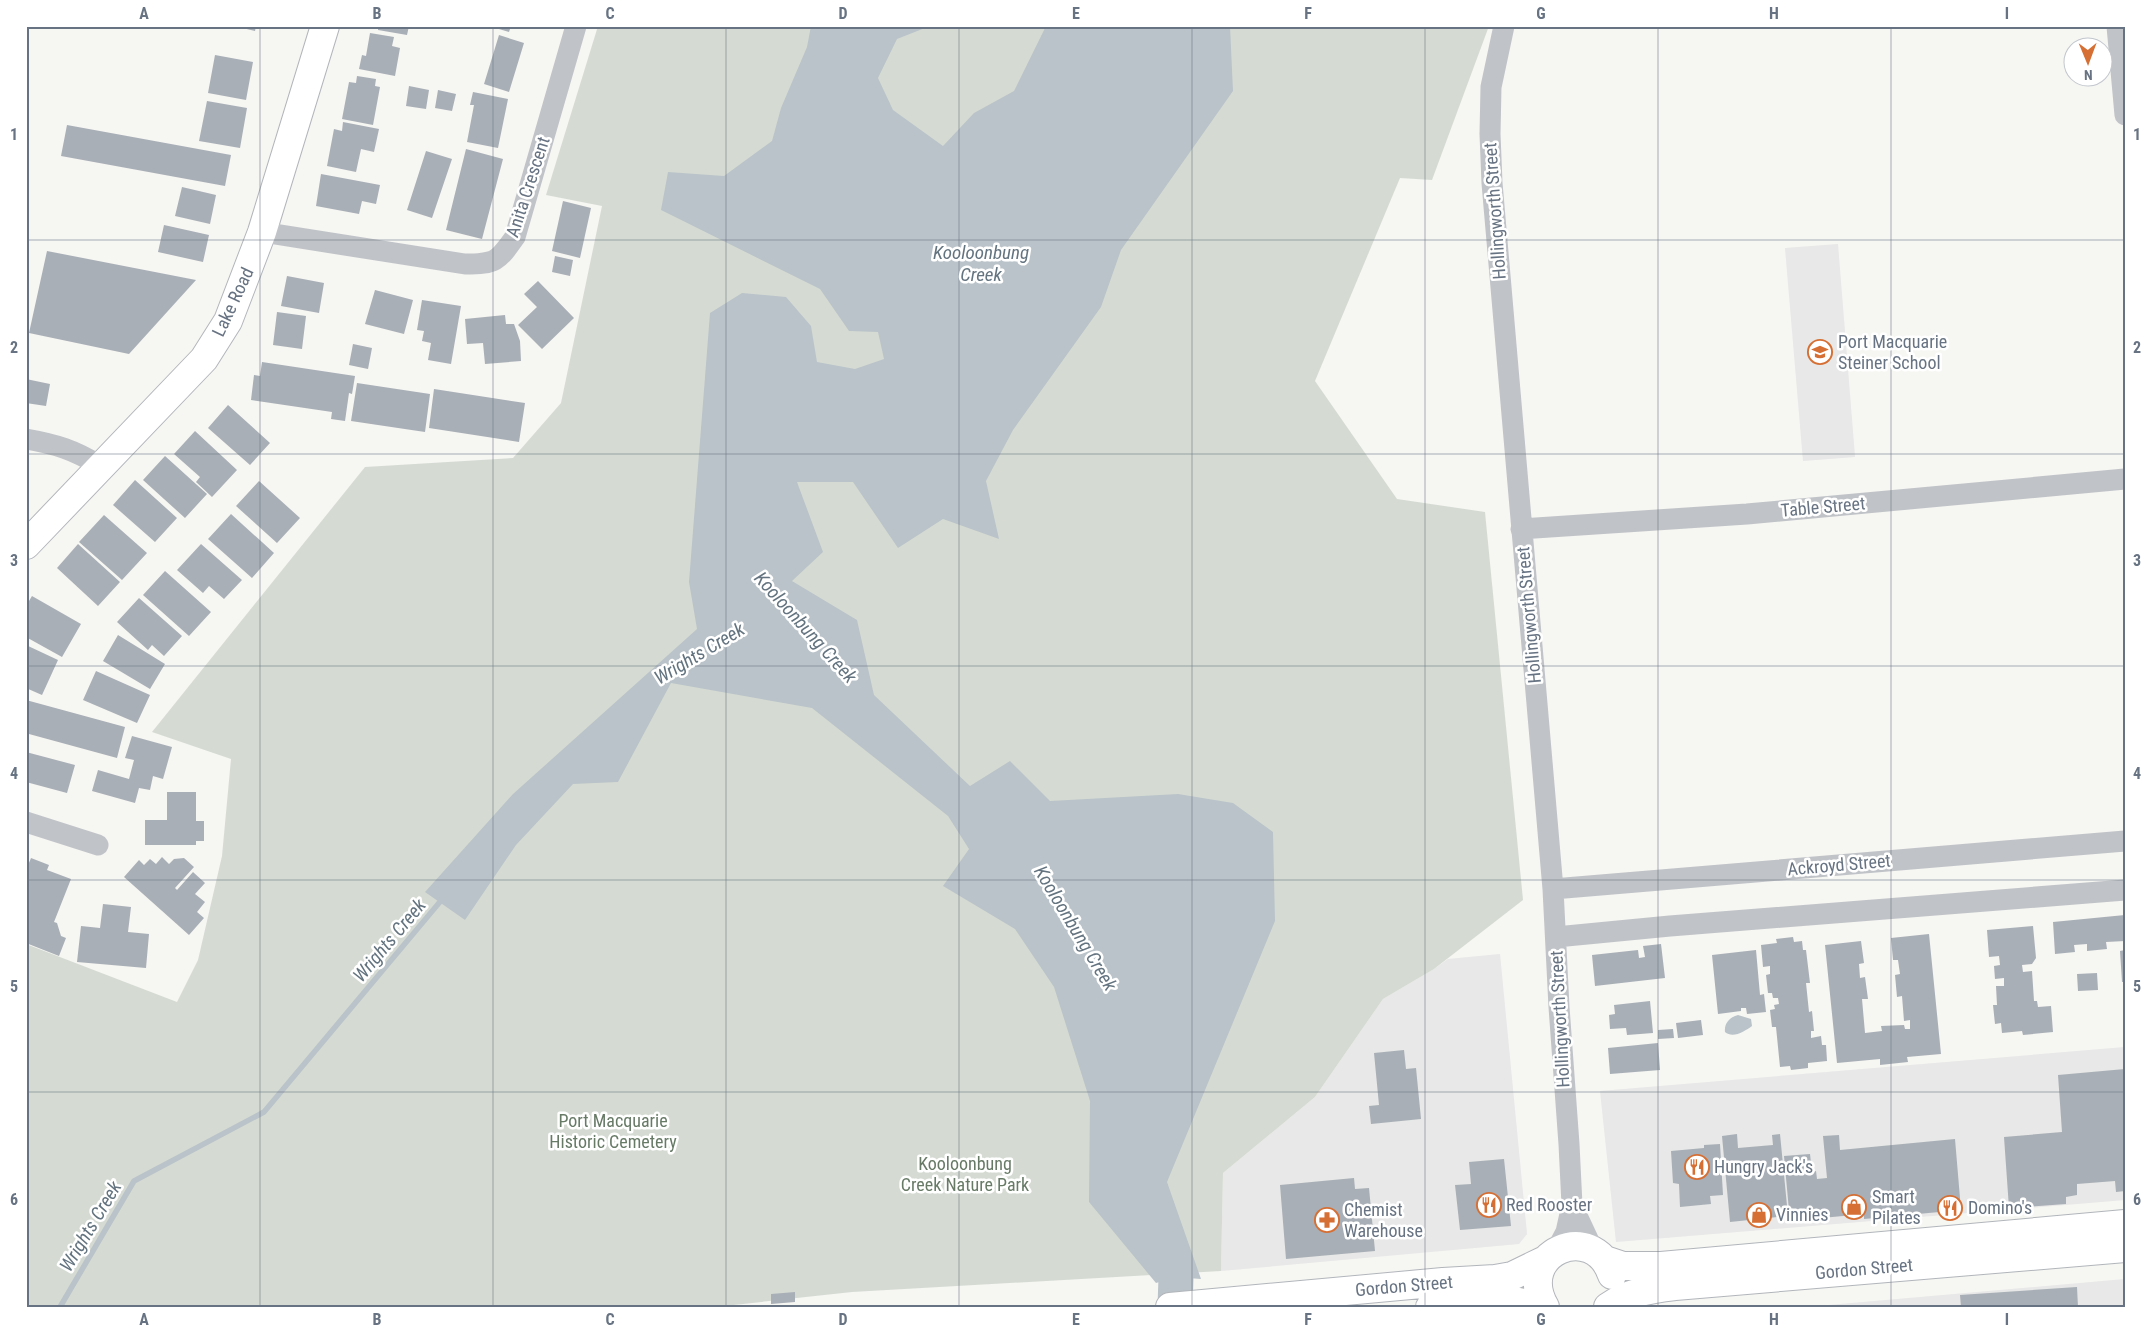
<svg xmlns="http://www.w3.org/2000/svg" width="2151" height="1333" viewBox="0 0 2151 1333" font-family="'Roboto Condensed',sans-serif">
<rect width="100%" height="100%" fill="#f6f6f3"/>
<path fill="#e7e8e7" d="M1838 244 1855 457 1803 461 1785 248Z
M1500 954 1527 1234 1519 1244 1221 1271 1223 1173 1315 1097 1383 999 1434 969 1448 959Z
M2125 1047V1200L1616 1242 1600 1091Z
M2125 1279V1307H1806Z"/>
<path fill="#d5dbd3" d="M598 26H1489L1432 180 1400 178 1315 381 1397 499 1485 512 1523 900 1434 969 1383 999 1315 1097 1223 1173 1221 1271 852 1292 715 1307H26V944L177 1002 198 960 222 856 231 759 152 732 365 467 513 458 561 403 602 206 546 195Z"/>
<path fill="#bac3c9" d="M811 26H930L897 39 878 78 893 110 943 146 974 113 1014 91 1046 26H1230L1233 91 1121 250 1101 307 1013 430 986 481 999 539 943 519 898 548 853 482H797L823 552 792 581 857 620 874 695 970 786 1010 761 1050 801 1178 794 1233 803 1273 832 1275 921 1167 1182 1201 1279 1176 1277 1156 1283 1089 1202 1090 1101 1054 987 1015 929 943 886 969 849 948 816 812 708 671 683 618 782 573 784 516 845 465 920 425 892 513 794 697 629 689 582 710 313 742 293 786 297 811 326 817 362 855 369 884 359 878 332 849 331 820 289 661 210 668 172 724 176 772 141 781 108 807 47Z
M1738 1015 1751 1019 1752 1026C1745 1031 1733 1039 1725 1032 1724 1023 1730 1017 1738 1015Z"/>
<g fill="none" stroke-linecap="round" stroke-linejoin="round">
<path stroke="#bac3c9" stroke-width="5.5" d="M60 1307 134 1181 264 1112 444 897"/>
<path stroke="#bac3c9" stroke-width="35" d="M1175 1307 1176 1277"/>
</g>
<path fill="#a9afb6" d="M234 26H256L255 31Z
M378 26H409L407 35 378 30Z
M489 26H511L509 32Z
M370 33 394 37 392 46 400 48 395 76 359 69 362 55 366 56Z
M499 35 524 43 509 92 484 84Z
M215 55 253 62 246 100 208 93Z
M357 76 376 79 375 86 380 87 373 125 342 119 349 82 356 83Z
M409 86 429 90 426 109 406 106Z
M438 90 456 94 452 111 435 108Z
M473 92 508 99 498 148 467 142 474 105H470Z
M207 101 247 108 240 148 199 141Z
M343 122 379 129 374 152 361 149 356 172 327 166 334 129 342 131Z
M67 125 231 155 225 186 61 156Z
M466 149 503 159 482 239 446 230Z
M426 151 452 159 432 218 407 210Z
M321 174 380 185 376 204 362 201 359 214 316 206Z
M182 187 216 195 210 224 175 216Z
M563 201 591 208 580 258 552 251Z
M164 225 209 235 203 262 158 252Z
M47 251 196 280 129 354 29 333Z
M555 256 573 260 570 276 552 272Z
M287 276 324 283 319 313 281 306Z
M538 281 574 318 542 349 518 325 537 307 524 294Z
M375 290 413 300 404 334 365 324Z
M422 300 461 306 451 364 428 360 431 343 422 341 424 331 417 330Z
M277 312 306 316 302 349 273 345Z
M505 315 506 324H514L520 341 521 361 485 364 483 343 467 344 465 319Z
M353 344 372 348 368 369 349 365Z
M262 362 355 376 352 394 349 393 345 421 331 419 332 412 251 400 254 375 260 376Z
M26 379 50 384 46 406 26 403Z
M357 383 430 394 425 432 351 421Z
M434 389 525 403 519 442 429 428Z
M228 405 270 443 250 465 208 428Z
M195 431 237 470 212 497 196 482 200 477 174 454Z
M165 456 207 494 185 518 143 480Z
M135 480 177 518 155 542 113 505Z
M259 481 300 518 277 543 236 506Z
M231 514 274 553 252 578 208 539Z
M104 515 147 553 122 580 79 542Z
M78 544 120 582 98 606 57 568Z
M201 544 242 580 224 599 209 586 203 593 177 570Z
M165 571 211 612 189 636 143 595Z
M32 596 81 624 62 657 26 637V606Z
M139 598 182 636 164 656 152 645 148 650 117 622Z
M118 635 165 664 150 689 103 661Z
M26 645 58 660 42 695 26 688Z
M96 671 150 695 137 723 83 700Z
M26 700 125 727 117 758 29 734 26 740Z
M132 736 172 747 163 779 153 776 150 790 139 788 135 803 92 791 98 770 129 779 134 760 125 758Z
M26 752 75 765 67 793 26 782Z
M167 792H196V821H204V841H196V845H145V820H167Z
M162 857 169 864 174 859 184 858 194 867 175 888 177 890 193 872 205 883 195 894 205 902 197 912 204 918 189 935 124 877 139 860 144 865 150 859 156 864Z
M31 858 49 865 47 870 71 879 54 922 57 923 61 936 66 938 59 956 26 943V898L29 891 26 890V870Z
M103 904 131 907 128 932 149 934 146 968 77 962 81 926 100 928Z
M2125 915V941L2106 942 2107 949 2087 951V944L2074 945 2075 952 2055 954 2053 922Z
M2033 926 2036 958 2032 964 2022 965 2023 972 2032 971 2034 1001H2037L2038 1007 2051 1006 2053 1032 2023 1035 2022 1031 2002 1033 2001 1023 1995 1024 1993 1005H1997L1996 986H2004V978L1995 979 1994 966 2000 965 1999 956 1989 957 1987 930Z
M1929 934 1941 1054 1907 1057 1908 1062 1880 1065V1059L1837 1063 1825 945 1861 941 1864 963 1859 964 1860 978 1865 977 1868 999H1862L1865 1033 1882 1031 1881 1026 1904 1025 1905 1029H1910V1020L1904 1021 1902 996 1897 997 1895 975 1900 974 1898 960H1893L1891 938Z
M1793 937 1794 942 1802 941 1803 950H1806L1810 983H1806L1809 1012 1812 1011 1814 1031H1811V1038L1821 1036 1822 1045H1826L1827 1061 1808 1063V1068L1791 1070 1790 1066 1780 1067 1776 1027H1772L1770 1010 1775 1009 1774 1005 1779 1004 1778 998H1773L1772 993H1768L1766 975 1770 974V966L1763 967 1761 945 1777 943 1776 939Z
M1661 944 1665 978 1595 986 1592 955 1638 950 1639 958 1645 957 1643 946Z
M1756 950 1760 995 1764 994 1766 1012 1747 1014 1746 1008H1741V1011L1718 1014 1712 955Z
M2125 950V982H2122L2120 951Z
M2097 973 2098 990 2078 991 2077 974Z
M1650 1001 1653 1033 1627 1035 1626 1028 1610 1029 1609 1015 1615 1014 1614 1005Z
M1701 1020 1703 1035 1678 1038 1676 1023Z
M1673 1029 1674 1038 1658 1039V1030Z
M1658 1043 1660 1070 1610 1074 1608 1048Z
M1404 1050 1406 1069 1416 1068 1421 1119 1371 1124 1369 1106 1379 1105 1374 1053Z
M2125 1069V1191L2116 1192 2115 1181 2077 1184V1195L2066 1197V1204L2009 1208 2004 1137 2062 1132 2058 1075Z
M1737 1134 1738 1148 1773 1145 1772 1135 1780 1134 1788 1216 1730 1222 1722 1136Z
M1839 1135 1840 1150 1955 1139 1961 1210 1864 1219V1214L1790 1221 1784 1156 1810 1154 1812 1172 1816 1171 1817 1179 1827 1178 1823 1136Z
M1720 1144 1723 1195 1710 1196 1711 1204 1680 1207 1679 1184 1673 1183 1671 1151 1704 1148V1145Z
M1504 1159 1511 1226 1460 1230 1455 1185 1471 1184 1469 1162Z
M1354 1178 1355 1189 1369 1188 1375 1251 1286 1259 1280 1185Z
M2077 1287 2078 1307H1961L1960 1295Z
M795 1292V1302L771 1304V1294Z"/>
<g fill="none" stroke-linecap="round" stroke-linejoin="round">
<defs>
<path id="secondary" d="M26 545 204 359 228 321 262 232 325 26
M1605 1260 1623 1266H1661L2125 1224
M1170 1307 1443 1282 1495 1279 1512 1276 1545 1260
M1430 1307C1462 1303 1504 1293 1535 1307
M1545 1307C1514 1253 1593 1219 1612 1275
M1608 1307C1629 1292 1650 1289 1675 1286L2125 1248"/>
</defs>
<use href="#secondary" stroke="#b2b6bb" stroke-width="30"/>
<path stroke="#c0c3c7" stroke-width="21" d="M1504 26 1491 87 1490 134 1492 183 1553 889 1559 1007 1569 1144 1572 1205 1566 1232 1556 1251
M2117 26 2125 115
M262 232 465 264C496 264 498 261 515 237L576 26
M26 439C55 444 75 450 100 466
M1521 529 1747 514 2125 479
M26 822 98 845
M1553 889 2125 841
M1556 937 1670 926 2125 890
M1572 1205 1593 1250"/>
<use href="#secondary" stroke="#fff" stroke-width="28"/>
</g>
<path fill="none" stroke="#677382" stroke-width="1" stroke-opacity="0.55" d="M260 26V1307M493 26V1307M726 26V1307M959 26V1307M1192 26V1307M1425 26V1307M1658 26V1307M1891 26V1307M26 240H2125M26 454H2125M26 666H2125M26 880H2125M26 1092H2125"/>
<defs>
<symbol id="school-ring" viewBox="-11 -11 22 22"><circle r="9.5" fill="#fff" stroke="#d66f33" stroke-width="1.5"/><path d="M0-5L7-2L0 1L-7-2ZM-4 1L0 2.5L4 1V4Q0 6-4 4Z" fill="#d66f33"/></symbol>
<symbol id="restaurant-ring" viewBox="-11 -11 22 22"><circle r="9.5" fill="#fff" stroke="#d66f33" stroke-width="1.5"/><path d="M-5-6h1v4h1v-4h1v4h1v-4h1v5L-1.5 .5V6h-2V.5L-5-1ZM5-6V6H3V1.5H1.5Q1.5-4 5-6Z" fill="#d66f33"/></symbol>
<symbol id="shop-ring" viewBox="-11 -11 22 22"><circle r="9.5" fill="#fff" stroke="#d66f33" stroke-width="1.5"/><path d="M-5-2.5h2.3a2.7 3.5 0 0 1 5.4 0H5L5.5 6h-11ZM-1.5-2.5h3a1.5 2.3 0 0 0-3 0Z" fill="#d66f33"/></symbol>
<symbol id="pharmacy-ring" viewBox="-11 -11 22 22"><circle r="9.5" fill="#fff" stroke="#d66f33" stroke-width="1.5"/><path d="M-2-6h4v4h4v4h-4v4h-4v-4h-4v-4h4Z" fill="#d66f33"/></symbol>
</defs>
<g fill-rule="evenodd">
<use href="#school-ring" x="1806" y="338" width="28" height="28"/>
<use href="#restaurant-ring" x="1683" y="1153" width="28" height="28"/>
<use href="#restaurant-ring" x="1475" y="1191" width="28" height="28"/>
<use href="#shop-ring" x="1840" y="1193" width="28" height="28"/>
<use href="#restaurant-ring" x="1936" y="1194" width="28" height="28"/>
<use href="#shop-ring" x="1745" y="1201" width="28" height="28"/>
<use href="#pharmacy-ring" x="1313" y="1206" width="28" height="28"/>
</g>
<g text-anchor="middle" stroke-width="5" stroke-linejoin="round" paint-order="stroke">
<g font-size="18" fill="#677382" stroke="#fff">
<text transform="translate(528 187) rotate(-72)" y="6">Anita Crescent</text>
<text transform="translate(1495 211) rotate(-94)" y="6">Hollingworth Street</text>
<text transform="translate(233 302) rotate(-65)" y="6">Lake Road</text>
<text transform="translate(1823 507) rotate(-5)" y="6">Table Street</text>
<text transform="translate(1529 615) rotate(-95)" y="6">Hollingworth Street</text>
<text transform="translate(1839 865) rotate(-5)" y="6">Ackroyd Street</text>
<text transform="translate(1560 1019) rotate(-93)" y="6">Hollingworth Street</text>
<text transform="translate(1864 1269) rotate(-5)" y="6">Gordon Street</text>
<text transform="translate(1404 1286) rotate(-5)" y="6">Gordon Street</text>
</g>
<g font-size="18" fill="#677382" stroke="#fff" text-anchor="start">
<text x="1838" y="348">Port Macquarie<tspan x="1838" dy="21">Steiner School</tspan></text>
<text x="1714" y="1173">Hungry Jack's</text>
<text x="1872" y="1203">Smart<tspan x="1872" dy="21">Pilates</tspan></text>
<text x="1506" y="1211">Red Rooster</text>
<text x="1968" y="1214">Domino's</text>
<text x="1344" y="1216">Chemist<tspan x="1344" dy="21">Warehouse</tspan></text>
<text x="1776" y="1221">Vinnies</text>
</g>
<g font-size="18" fill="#677a66" stroke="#fff">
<text x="613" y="1127">Port Macquarie<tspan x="613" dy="21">Historic Cemetery</tspan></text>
<text x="965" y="1170">Kooloonbung<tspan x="965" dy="21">Creek Nature Park</tspan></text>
</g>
<g font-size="19" font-style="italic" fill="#63737f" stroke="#fff">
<text x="981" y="259">Kooloonbung<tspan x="981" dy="22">Creek</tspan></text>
<text transform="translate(806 627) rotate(48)" y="7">Kooloonbung Creek</text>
<text transform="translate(699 653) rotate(-31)" y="7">Wrights Creek</text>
<text transform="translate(1076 928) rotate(59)" y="7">Kooloonbung Creek</text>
<text transform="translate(389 940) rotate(-50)" y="7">Wrights Creek</text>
<text transform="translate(90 1226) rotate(-59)" y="7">Wrights Creek</text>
</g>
</g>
<rect width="2151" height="1333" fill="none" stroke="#ffffff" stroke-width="55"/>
<g transform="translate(2088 62) rotate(179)"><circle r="24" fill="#ffffff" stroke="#c2c7cd"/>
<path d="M0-4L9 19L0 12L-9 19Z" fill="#d66f33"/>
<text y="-8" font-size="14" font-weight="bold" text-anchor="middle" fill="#677382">N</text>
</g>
<rect x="28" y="28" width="2096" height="1278" fill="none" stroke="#677382" stroke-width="2"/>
<g font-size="16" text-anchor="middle" font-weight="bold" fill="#677382">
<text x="144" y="19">A</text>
<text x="377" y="19">B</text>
<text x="610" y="19">C</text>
<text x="843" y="19">D</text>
<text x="1076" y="19">E</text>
<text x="1308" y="19">F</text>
<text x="1541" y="19">G</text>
<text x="1774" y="19">H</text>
<text x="2007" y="19">I</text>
<text x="14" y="140">1</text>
<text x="2137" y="140">1</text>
<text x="14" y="353">2</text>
<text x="2137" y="353">2</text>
<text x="14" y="566">3</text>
<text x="2137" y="566">3</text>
<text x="14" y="779">4</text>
<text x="2137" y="779">4</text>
<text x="14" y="992">5</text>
<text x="2137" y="992">5</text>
<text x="14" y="1205">6</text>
<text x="2137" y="1205">6</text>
<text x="144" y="1325">A</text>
<text x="377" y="1325">B</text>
<text x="610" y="1325">C</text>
<text x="843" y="1325">D</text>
<text x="1076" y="1325">E</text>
<text x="1308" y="1325">F</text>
<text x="1541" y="1325">G</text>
<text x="1774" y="1325">H</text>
<text x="2007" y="1325">I</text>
</g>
</svg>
